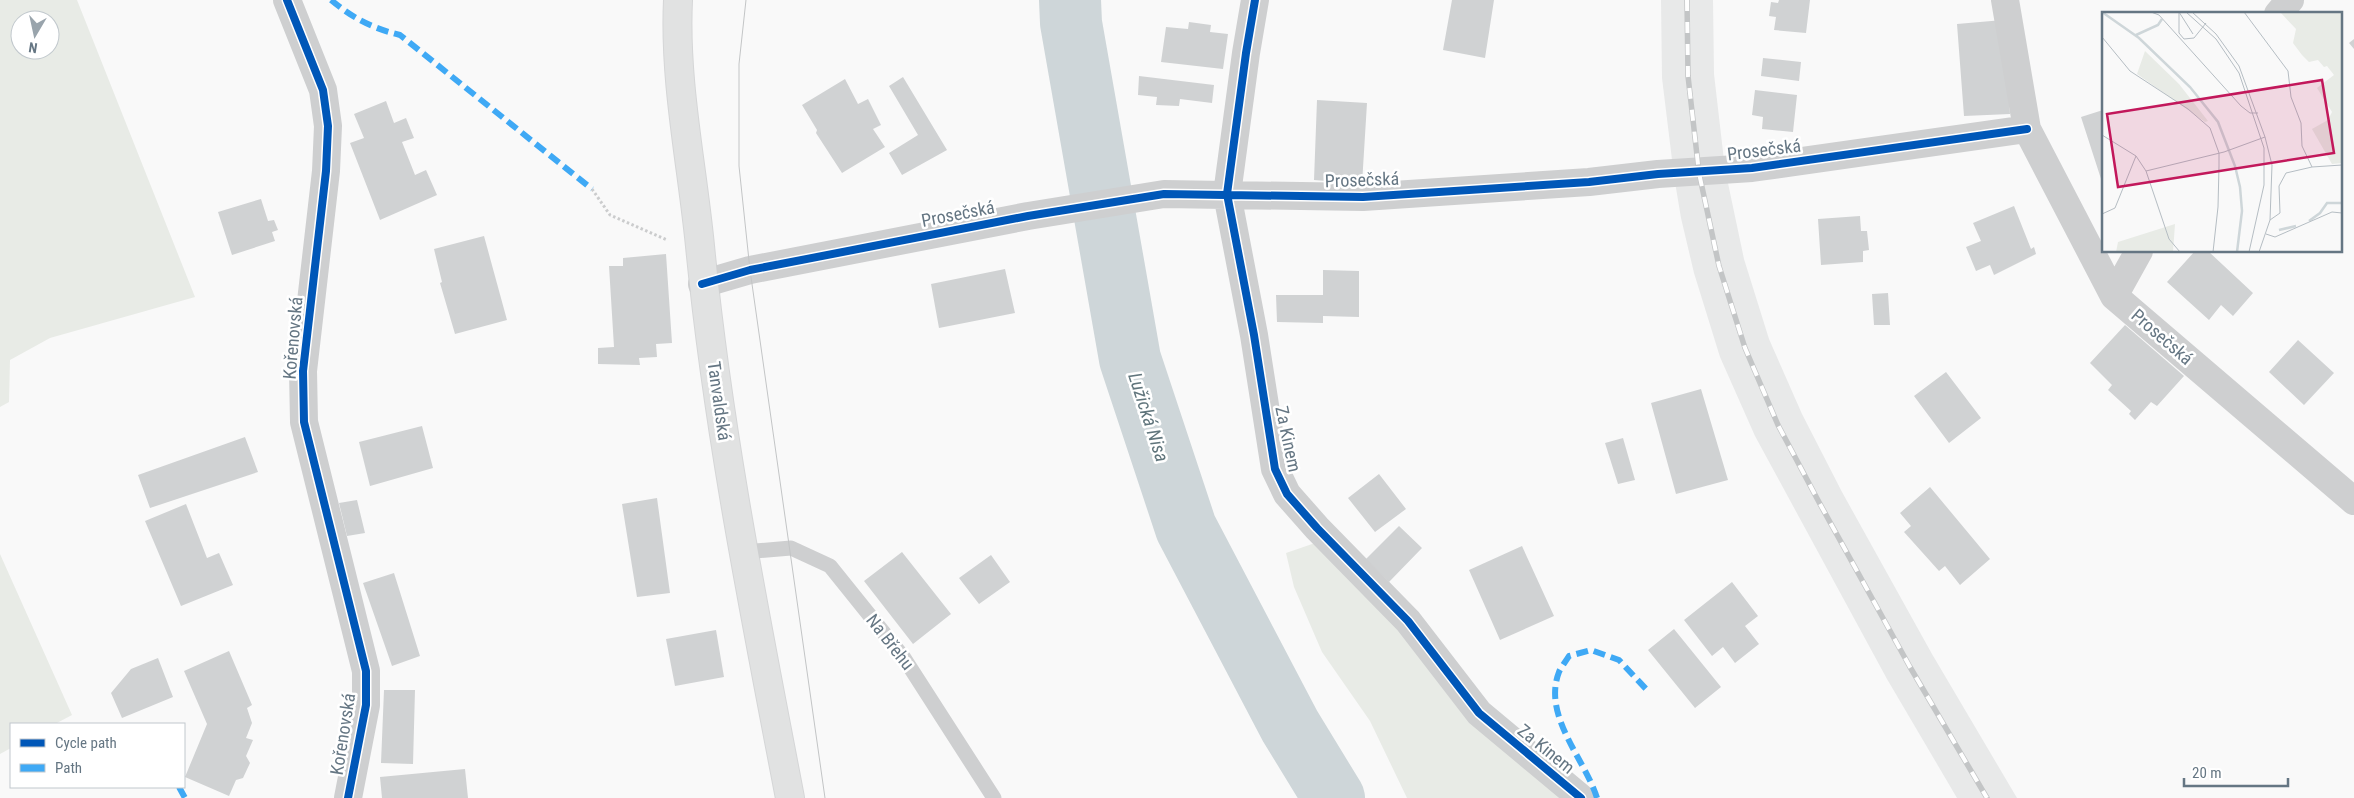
<svg xmlns="http://www.w3.org/2000/svg" width="2354" height="798" viewBox="0 0 2354 798" font-family="'Roboto Condensed',sans-serif">
<rect width="100%" height="100%" fill="#f9f9f9"/>
<path fill="#e8e9e9" d="M1661 0H1713L1714 74 1725 169 1744 259 1769 339 1802 414 1842 492 1932 654 2017 798H1957L1887 679 1755 436 1720 357 1694 273 1681 218 1674 176 1662 78Z"/>
<path fill="#e8ebe6" fill-rule="evenodd" d="M0 0H77L195 297 50 338 10 360 9 402 0 407ZM20 20H50V50H20Z
M1318 542 1562 798H1407L1370 721 1322 652 1294 587 1286 553Z
M0 554 72 715 55 724H11V748L0 754Z"/>
<g fill="none" stroke-linecap="round" stroke-linejoin="round">
<path stroke="#ced6d9" stroke-width="62" d="M1070 0 1071 23 1130 359 1186 528 1290 726 1334 798"/>
</g>
<path fill="#d0d2d3" d="M1452 0H1494L1485 58 1443 50Z
M1779 0H1810L1806 33 1774 30 1776 17 1769 16 1771 2 1778 3Z
M2003 20 2010 114 1964 116 1957 24Z
M1189 22 1211 25 1210 32 1228 34 1223 69 1161 62 1166 27 1188 29Z
M2354 39V49L2349 43Z
M1763 58 1801 62 1799 81 1761 76Z
M1139 76 1214 85 1212 103 1180 99 1179 106 1156 105 1157 97 1138 95Z
M903 77 947 150 902 175 889 153 918 135 889 86Z
M845 79 858 104 868 99 881 125 873 129 885 147 842 173 816 133 817 130 802 105Z
M1755 90 1797 95 1793 132 1762 129 1763 117 1752 115Z
M1317 100 1367 103 1362 184 1314 180Z
M386 101 394 123 406 118 414 138 402 142 415 175 426 170 437 195 380 220 350 143 364 138 354 114Z
M2103 110V182H2102L2081 117Z
M261 199 268 221 274 220 278 230 272 232 275 241 232 255 218 212Z
M2014 206 2031 249 2034 247 2036 254 1994 275 1990 265 1976 271 1966 247 1981 241 1973 223Z
M1860 216 1861 231H1867L1869 250 1863 251V262L1821 265 1818 219Z
M484 236 507 320 455 334 440 283 442 282 434 249Z
M2195 251H2208L2253 293 2233 316 2221 305 2209 320 2167 282Z
M666 254 672 343 656 344 657 357 639 358 640 365 598 364V348L614 347 609 266H623V258Z
M1005 269 1015 313 939 328 931 284Z
M1323 270 1359 271V317L1323 316V323L1277 322 1276 295H1323Z
M1888 293 1890 325H1874L1872 294Z
M2125 325 2184 376 2157 406 2151 402 2135 420 2129 414 2131 411 2108 390 2112 385 2090 363Z
M2298 340 2334 373 2304 405 2269 372Z
M1946 372 1981 418 1949 443 1914 396Z
M1701 389 1728 480 1676 494 1651 403Z
M422 426 433 468 370 486 359 442Z
M245 437 258 472 150 508 138 475Z
M1623 438 1635 480 1618 484 1605 443Z
M1379 474 1406 509 1375 532 1348 498Z
M1930 487 1990 559 1960 585 1945 566 1939 571 1904 532 1911 526 1900 513Z
M657 498 670 593 637 597 622 504Z
M357 500 365 533 347 536 339 503Z
M186 504 207 558 219 553 233 585 181 606 145 521Z
M1399 526 1422 548 1389 582 1366 559Z
M1522 546 1554 616 1500 640 1469 570Z
M902 552 951 614 913 644 864 581Z
M991 555 1010 582 979 604 959 578Z
M394 573 420 656 392 666 363 583Z
M1732 582 1758 616 1745 626 1759 644 1735 663 1723 647 1712 656 1684 620Z
M1674 629 1721 687 1695 708 1648 650Z
M716 630 724 677 675 686 666 639Z
M229 651 252 705 247 708 252 723 246 738 253 740 246 756 250 763 243 778 236 780 229 796 185 777 207 724 184 671Z
M158 658 173 697 122 718 111 693 131 669Z
M384 690H415L413 764 381 763Z
M465 769 468 798H382L380 777Z"/>
<g fill="none" stroke-linecap="round" stroke-linejoin="round">
<defs>
<path id="primary" d="M678 0C674 82 692 164 700 246 718 432 755 615 790 798"/>
</defs>
<use href="#primary" stroke="#d5d6d7" stroke-width="30"/>
<path stroke="#cbcccd" stroke-width="3" stroke-dasharray="2.5 2.5" stroke-linecap="butt" d="M592 189 610 215 667 240"/>
<path stroke="#cecfd0" stroke-width="15" d="M743 552 791 548 830 566 904 658 994 798"/>
<path stroke="#cecfd0" stroke-width="28" d="M287 0 323 90 328 126 326 171 303 371 304 422 366 671V705L348 798
M1255 0 1246 53 1227 194 1254 335 1275 469 1287 494 1317 528 1408 621 1479 713 1581 798
M2005 0 2027 129 2114 296 2354 501
M2278 14 2290 0
M702 284 750 270 1028 216 1164 194 1363 197 1589 182 1658 174 1752 168 2027 129
M2114 296 2139 251"/>
<use href="#primary" stroke="#e1e2e2" stroke-width="28"/>
<path stroke="#c3c5c6" stroke-width="1" d="M746 0 739 64V166L750 270 825 798"/>
<defs>
<path id="rail" d="M1687 0 1688 76 1699 173 1719 266 1745 348 1778 425 1820 504 1910 667 1987 798"/>
</defs>
<use href="#rail" stroke="#c3c5c6" stroke-width="5.5"/>
<use href="#rail" stroke="#fff" stroke-width="4" stroke-dasharray="11" stroke-linecap="butt"/>
<path stroke="#3fa9f5" stroke-width="6" stroke-dasharray="12 6" stroke-linecap="butt" d="M331 0C354 19 372 28 400 35L592 189
M179 787 185 798
M1597 798C1585 759 1542 716 1559 672 1561 667 1566 661 1569 656L1591 650 1619 660 1647 690"/>
<defs>
<path id="cycleway" d="M287 0 323 90 328 126 326 171 303 371 304 422 366 671V705L348 798
M1255 0 1246 53 1227 194 1254 335 1275 469 1287 494 1317 528 1408 621 1479 713 1581 798
M702 284 750 270 1028 216 1164 194 1363 197 1589 182 1658 174 1752 168 2027 129"/>
</defs>
<use href="#cycleway" stroke="#fff" stroke-width="11"/>
<use href="#cycleway" stroke="#0057b8" stroke-width="8"/>
</g>
<g text-anchor="middle" stroke-width="5" stroke-linejoin="round" paint-order="stroke">
<g font-size="18" fill="#657683" stroke="#fff">
<text transform="translate(1764 150) rotate(-7)" y="6">Prosečská</text>
<text transform="translate(1362 180) rotate(-2)" y="6">Prosečská</text>
<text transform="translate(958 214) rotate(-11)" y="6">Prosečská</text>
<text transform="translate(2162 337) rotate(41)" y="6">Prosečská</text>
<text transform="translate(293 338) rotate(-85)" y="6">Kořenovská</text>
<text transform="translate(719 401) rotate(82)" y="6">Tanvaldská</text>
<text transform="translate(1288 439) rotate(78)" y="6">Za Kinem</text>
<text transform="translate(890 642) rotate(52)" y="6">Na Břehu</text>
<text transform="translate(343 734) rotate(-81)" y="6">Kořenovská</text>
<text transform="translate(1546 749) rotate(39)" y="6">Za Kinem</text>
</g>
<g font-size="19" font-style="italic" fill="#60757c" stroke="#fff">
<text transform="translate(1149 417) rotate(72)" y="7">Lužická Nisa</text>
</g>
</g>
<g transform="translate(2102 12)">
<rect width="240" height="240" fill="#f9f9f9"/>
<path d="M178 0H240V151L230 152 210 117 226 108 230 100 215 76 232 63 225 54 222 55 216 48 207 50 200 43 191 31 194 17ZM43 39 77 72 106 109 103 110 35 62ZM73 212 71 240H14L16 230Z" fill="#e8ebe6"/>
<path fill="none" stroke="#ced6d9" stroke-width="2.5" d="M0 0 37 26 88 75 116 110 133 154 138 175 140 199 135 240M34 23 56 13 60 7M207 209 218 201 225 191H240M177 218 194 214"/>
<path fill="none" stroke="#b5bdc3" stroke-width="1" d="M49 0 57 3 139 94 148 101H156M77 0V21L82 27 92 26 104 11M77 0 91 22M84 0 114 27 137 61 162 136V173L147 240M90 0 114 22 137 54 163 125 170 153 168 208 157 240M142 0 186 59 189 85 199 111 200 134 210 155M0 25 28 59 86 97 108 116 117 141V154L116 195 111 240M0 123 34 144 44 159 67 227 78 240M44 159 122 140 163 125M0 202 13 196 34 144M168 208 178 201 177 174 184 161 210 155 240 153M164 222 173 225 230 200 240 201"/>
<path fill="#c2185b" fill-opacity="0.15" stroke="#c2185b" stroke-width="2.5" d="M220 68 232 141 16 175 5 102Z"/>
<rect width="240" height="240" fill="none" stroke="#657683" stroke-width="2.5"/>
</g>
<rect x="10" y="723" width="175" height="65" fill="#ffffff" stroke="#c1c8cd"/>
<rect x="20" y="739" width="25" height="8" fill="#0057b8" stroke="#c1c8cd"/>
<text x="55" y="748" font-size="15" fill="#657683">Cycle path</text>
<rect x="20" y="764" width="25" height="8" fill="#3fa9f5" stroke="#c1c8cd"/>
<text x="55" y="773" font-size="15" fill="#657683">Path</text>
<g transform="translate(35 35) rotate(189)"><circle r="24" fill="#ffffff" stroke="#c1c8cd"/>
<path d="M0-4L9 19L0 12L-9 19Z" fill="#99a4ac"/>
<text y="-8" font-size="14" font-weight="bold" text-anchor="middle" fill="#657683">N</text>
</g>
<path d="M2184 778v8h104v-8" fill="none" stroke="#657683" stroke-width="2.5"/>
<text x="2192" y="778" font-size="15" fill="#657683" stroke="#ffffff" stroke-width="4" paint-order="stroke">20 m</text>
</svg>
